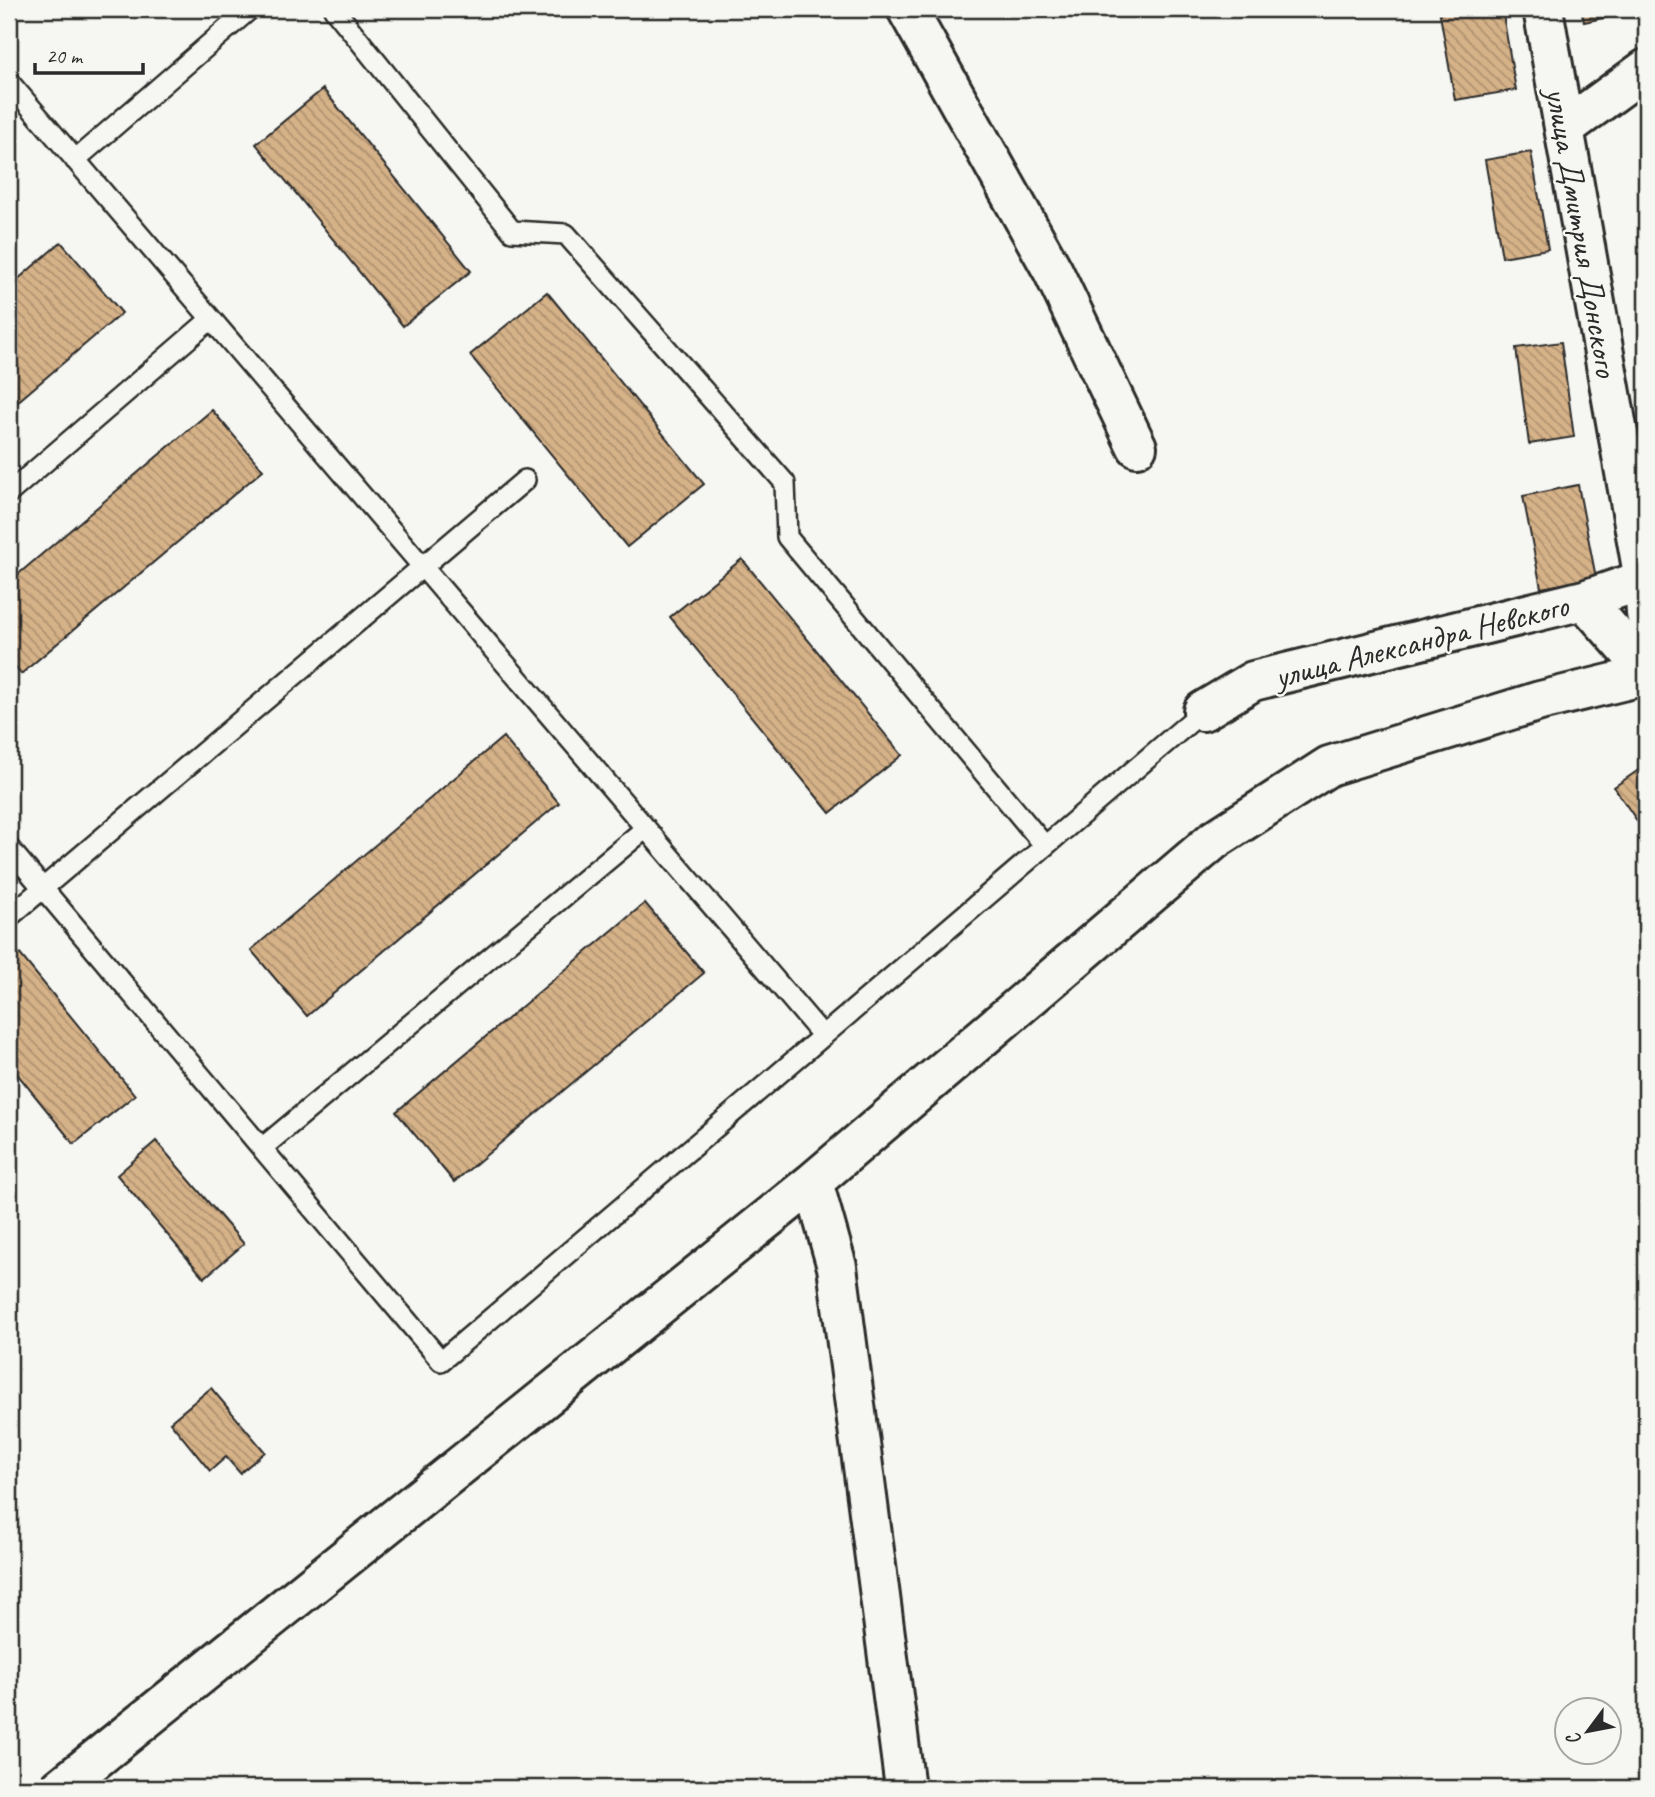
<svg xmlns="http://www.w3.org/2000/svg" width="1655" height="1797" viewBox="0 0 1655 1797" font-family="Caveat,sans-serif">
<defs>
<pattern id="building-back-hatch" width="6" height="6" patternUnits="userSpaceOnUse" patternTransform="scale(1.75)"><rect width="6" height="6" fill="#d6b288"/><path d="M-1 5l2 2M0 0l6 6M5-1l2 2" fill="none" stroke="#ae916f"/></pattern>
</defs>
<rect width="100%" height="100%" fill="#f6f6f2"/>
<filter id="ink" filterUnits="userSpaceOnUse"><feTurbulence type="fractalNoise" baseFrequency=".0143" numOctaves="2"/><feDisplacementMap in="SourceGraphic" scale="14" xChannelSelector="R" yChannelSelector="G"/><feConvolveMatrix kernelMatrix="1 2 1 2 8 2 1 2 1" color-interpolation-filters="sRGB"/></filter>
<g filter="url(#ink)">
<path fill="url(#building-back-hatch)" stroke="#2b2b2b" stroke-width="2" d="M1439 9H1502L1516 90 1455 100Z
M1581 9H1626L1627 13 1584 22Z
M323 89 471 271 403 326 256 144Z
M1531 152 1548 249 1502 257 1485 160Z
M61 242 122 313 9 409V287Z
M547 292 704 484 627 547 470 355Z
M1561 342 1574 437 1529 444 1516 348Z
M212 410 263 470 21 674 9 660V582Z
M1578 485 1596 578 1541 588 1523 496Z
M742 559 902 755 830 813 670 617Z
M503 737 559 803 307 1016 251 950Z
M1646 765V834L1614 787Z
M645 903 704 973 454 1182 396 1112Z
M10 942 135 1095 74 1144 9 1064Z
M156 1141 244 1244 204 1278 117 1175Z
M211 1388 265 1452 240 1473 226 1457 210 1471 170 1422Z"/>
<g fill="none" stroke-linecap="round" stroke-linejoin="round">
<defs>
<path id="lane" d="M334 9 512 231 566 234 785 483 787 537 1045 846
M9 82 823 1036 1203 711
M75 160 250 9
M9 493 211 319
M9 848 441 1361 823 1036
M9 917 525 480
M262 1148 646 828"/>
<path id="street" d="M907 9 1053 271 1137 447
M1543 9 1644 580 1646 614
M1565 128 1646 69
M1584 600 1646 670
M1203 711 1253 681 1584 600 1646 579
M813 1182 837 1267 905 1788
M60 1788 813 1182 1214 840 1329 766 1540 701 1646 675"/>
</defs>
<use href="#lane" stroke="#2b2b2b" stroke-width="24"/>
<use href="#street" stroke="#2b2b2b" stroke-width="44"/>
<use href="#lane" stroke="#f6f6f2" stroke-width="19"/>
<use href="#street" stroke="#f6f6f2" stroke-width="38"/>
</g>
</g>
<g text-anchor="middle" stroke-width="5" stroke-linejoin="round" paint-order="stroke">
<g font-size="33" fill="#2b2b2b" stroke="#f6f6f2">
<text transform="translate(1583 232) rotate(80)" y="12">улица Дмитрия Донского</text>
<text transform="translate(1421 640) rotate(-14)" y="12">улица Александра Невского</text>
</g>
</g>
<rect width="1655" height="1797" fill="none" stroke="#f6f6f2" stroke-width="35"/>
<rect x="18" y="18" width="1620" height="1762" fill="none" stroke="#2b2b2b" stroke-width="2.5" filter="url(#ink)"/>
<g transform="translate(1588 1731) rotate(238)"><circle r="33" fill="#f6f6f2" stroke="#a5a5a2" stroke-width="2"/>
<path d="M0-5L12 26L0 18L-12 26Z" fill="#2b2b2b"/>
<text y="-10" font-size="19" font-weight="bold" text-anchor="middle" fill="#2b2b2b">С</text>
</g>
<path d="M35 63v10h108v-10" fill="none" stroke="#2b2b2b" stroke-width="3.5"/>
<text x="46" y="63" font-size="21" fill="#2b2b2b" stroke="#f6f6f2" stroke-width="5" paint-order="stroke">20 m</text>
</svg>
